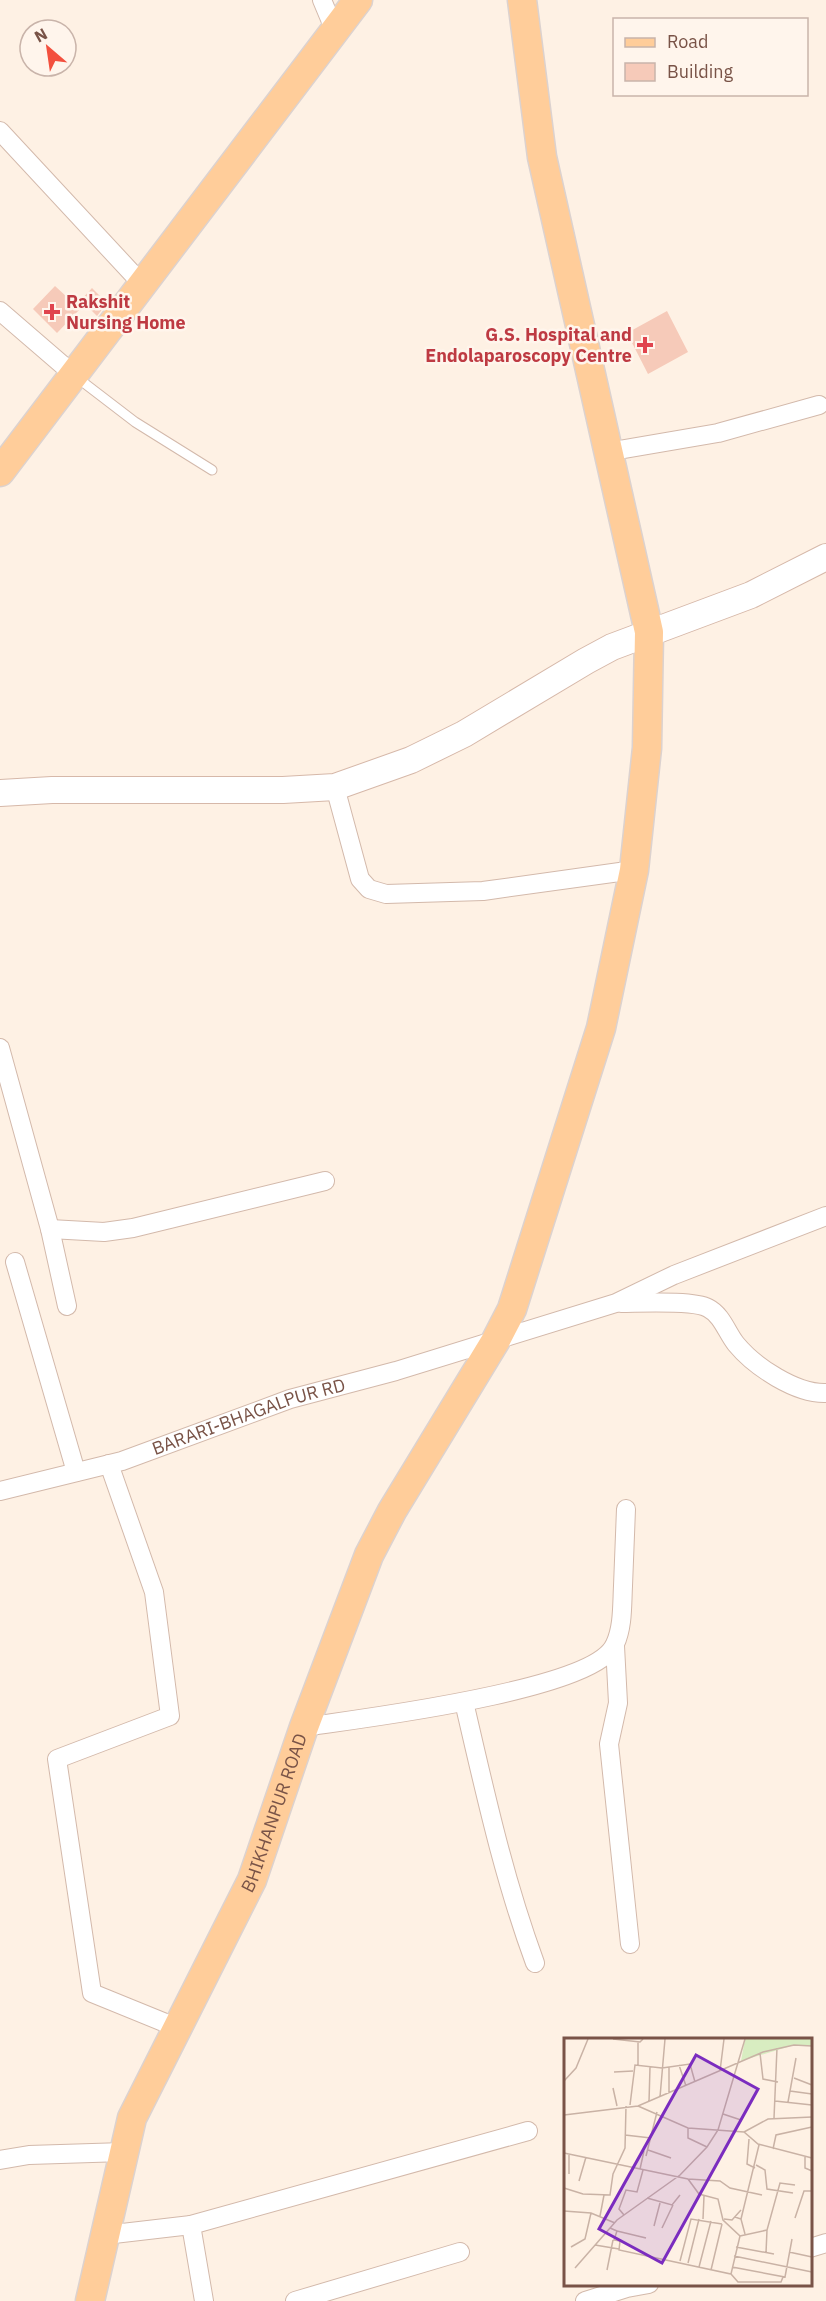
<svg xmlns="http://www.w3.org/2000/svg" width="826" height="2301" viewBox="0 0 826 2301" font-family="'IBM Plex Sans',sans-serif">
<rect width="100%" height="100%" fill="#fef1e4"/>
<path fill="#f6cab9" d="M55 286 80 309 57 333 33 309Z
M92 288 107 303 97 316 81 300Z
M667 311 688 352 648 374 627 333Z"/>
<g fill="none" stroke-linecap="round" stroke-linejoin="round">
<defs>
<path id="lane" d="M75 376 135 422 212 470"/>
<g id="street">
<path d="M322 0 335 31"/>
<path d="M0 131 142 284"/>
<path d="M0 311 73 374"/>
<path d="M607 452 718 433 819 405"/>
<path d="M335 787 360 879 369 889 386 894 483 891 634 870"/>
<path d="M0 1048 50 1229 67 1306"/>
<path d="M50 1229 104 1232 133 1228 325 1181"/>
<path d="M15 1262 76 1472"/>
<path d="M621 1303C640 1303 694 1300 708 1308 722 1315 727 1333 736 1344 755 1367 796 1394 826 1393"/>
<path d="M109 1464 154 1592 170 1716 57 1759 92 1993 178 2028"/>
<path id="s1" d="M0 1491 122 1461 290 1399 396 1371 616 1303 674 1275 826 1216"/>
<path d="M615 1646 618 1703 609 1744 630 1944"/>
<path d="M464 1702C485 1792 503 1876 535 1963"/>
<path d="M304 1727C357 1719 595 1691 615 1644 623 1627 622 1605 623 1586 624 1560 625 1535 626 1509"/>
<path d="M0 2160 29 2155 124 2152"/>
<path d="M191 2225 528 2131"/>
<path d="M105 2235 191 2225 204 2301"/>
<path d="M810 2248 826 2243"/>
<path d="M295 2301 460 2252"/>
<path d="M585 2301 627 2288 649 2284"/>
</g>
<path id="secondary" d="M0 793 52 790H283L335 787 411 760 464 734 586 661 612 647 751 595 826 557"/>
<g id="primary">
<path d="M0 472 358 0"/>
<path id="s2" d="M90 2301 132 2118 252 1880 304 1727 369 1555 392 1511 496 1340 512 1309 601 1028 634 870 647 748 649 632 542 157 522 0"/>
</g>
</defs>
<use href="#lane" stroke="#d3b9ab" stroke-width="11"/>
<use href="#street" stroke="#d3b9ab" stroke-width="20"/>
<use href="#secondary" stroke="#d6b8a9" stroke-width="28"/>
<use href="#primary" stroke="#dcd2cf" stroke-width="31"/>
<use href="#lane" stroke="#fff" stroke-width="9"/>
<use href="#street" stroke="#fff" stroke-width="18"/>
<use href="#secondary" stroke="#fff" stroke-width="26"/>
<use href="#primary" stroke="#ffcd9a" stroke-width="28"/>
</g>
<g fill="#e0444e" stroke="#fff5ec" stroke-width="2">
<path d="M49 303h6v6h6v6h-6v6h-6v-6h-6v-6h6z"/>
<path d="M642 336h6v6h6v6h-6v6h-6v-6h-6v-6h6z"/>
</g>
<g text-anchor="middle" stroke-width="5" stroke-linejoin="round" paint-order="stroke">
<g font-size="18" font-weight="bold" fill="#be3a42" stroke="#fff5ec" text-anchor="start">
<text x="66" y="308">Rakshit<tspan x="66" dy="21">Nursing Home</tspan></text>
<text x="632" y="341" text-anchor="end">G.S. Hospital and<tspan x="632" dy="21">Endolaparoscopy Centre</tspan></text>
</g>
<g font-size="18" fill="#795347" stroke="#fff5ec">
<text dy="6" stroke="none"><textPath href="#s1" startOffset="260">BARARI-BHAGALPUR RD</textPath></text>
<text dy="6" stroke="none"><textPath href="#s2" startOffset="525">BHIKHANPUR ROAD</textPath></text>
</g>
</g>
<g transform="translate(564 2038)">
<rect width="248" height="248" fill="#fef1e4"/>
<path d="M181 1H247V8L230 7 177 23Z" fill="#d8edc1"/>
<path fill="none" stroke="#c9b2a5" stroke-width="1.5" d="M49 1 76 4 79 1M74 4V27M196 15 199 41 214 44M115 27 122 48M105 29V55M156 33 160 1M50 34 69 33M230 40 248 47M0 43 12 30 24 1M49 50 53 68M226 53 248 56M96 59 101 1M211 63 248 67M85 64 86 29M224 64 232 20M66 67 71 27 98 30 126 26 131 44M74 68 124 90 180 94 194 106 248 120M159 76 177 82M0 77 74 68 199 14 230 7 248 8M210 80 213 10M124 90V100L143 109M180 94 204 81 248 79M61 97 87 100M185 101 183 126 191 130M209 111 212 97 248 89M84 112 107 120M0 115 124 141 156 143 166 150 198 157M5 116V136M82 118 93 74M241 119V130L248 133M192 127 201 132 203 151 229 155M76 131 80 113M15 143 22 119M0 150 19 156 46 157 49 136 61 110 62 68M83 160 108 167 116 157M0 173 27 175 51 185M60 177 55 171 62 152 73 154 79 132M36 178 40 157M171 179 177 181 181 196M231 180 240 153H248M139 181 140 158M160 181 168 182 177 172M177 181 195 107M90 188 96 165M46 190 53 193 50 202 56 203 55 212 167 236 176 198 159 182 154 161 135 156 124 141M98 190 109 167M53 193 82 200M176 198 203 192M31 207 55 211M7 209 21 201 27 175M172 209 210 216M225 214 248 219M202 215 203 192 216 145 231 147M170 218 248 234M116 223 127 181 158 186M124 225 135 181M135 229 147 183M168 229 221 239 228 201M11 230 53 182 116 137 143 109 154 92 181 1M43 232 49 202M147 232 158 186M167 236 174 244H217L219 239"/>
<path fill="#7b2cbf" fill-opacity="0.15" stroke="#7b2cbf" stroke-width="3" d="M132 17 194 51 98 225 35 191Z"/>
<rect width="248" height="248" fill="none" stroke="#795347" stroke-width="3"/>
</g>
<rect x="613" y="18" width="195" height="78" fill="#fff5ec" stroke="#c9b4aa" stroke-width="1.5"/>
<rect x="625" y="38" width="30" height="9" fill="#ffcd9a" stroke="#c9b4aa" stroke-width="1.5"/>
<text x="667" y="48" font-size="18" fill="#795347">Road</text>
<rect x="625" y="63" width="30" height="18" fill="#f6cab9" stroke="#c9b4aa" stroke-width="1.5"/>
<text x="667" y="78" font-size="18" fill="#795347">Building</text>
<g transform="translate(48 48) rotate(331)"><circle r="28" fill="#fff5ec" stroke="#c9b4aa" stroke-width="1.5"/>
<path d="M0-4.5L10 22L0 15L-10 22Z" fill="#f3503e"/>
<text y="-9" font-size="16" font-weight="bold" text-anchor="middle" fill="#795347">N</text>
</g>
</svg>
